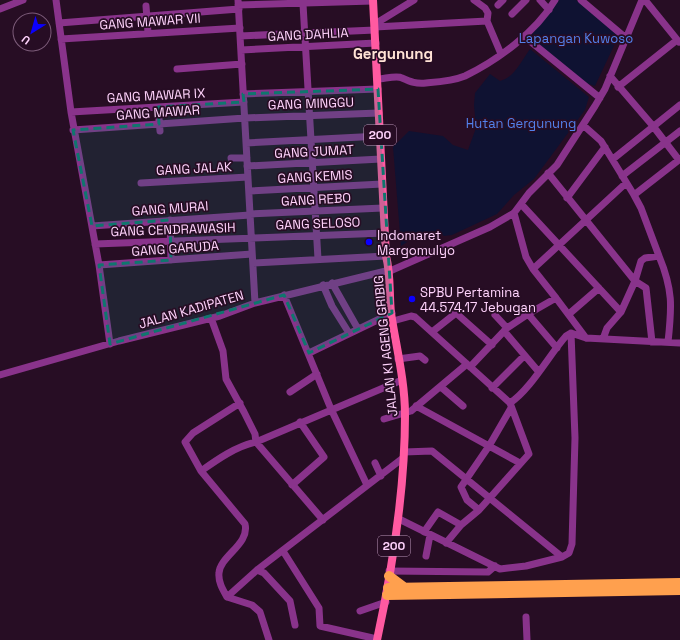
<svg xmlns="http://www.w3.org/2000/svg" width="680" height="640" viewBox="0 0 680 640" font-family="'Space Grotesk',sans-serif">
<rect width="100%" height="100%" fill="#270d24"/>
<path fill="#0f1232" d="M558 0H576L619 35 595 86 586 83 530 37Z
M530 49 589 97 585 110 534 179 514 195 497 214 452 235 444 236 439 231 413 233 407 242 401 246 393 147 409 131 443 136 453 145 468 150 476 128 474 105 475 93 490 74 500 81C514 78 522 60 530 49Z"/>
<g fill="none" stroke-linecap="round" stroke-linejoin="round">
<path stroke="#89338b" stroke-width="7" d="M56 0 71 112 99 265 110 344
M238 0 255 303
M474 0 485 8 488 13 487 21 501 54
M540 0 549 10
M581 0 627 39
M645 0 679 42
M303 4 318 259
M238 5 373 1
M498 5 503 0
M146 6 148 33
M0 9 23 0
M512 14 526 0
M59 23 239 9
M375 24 414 0
M375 27 487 21
M240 36 375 30
M525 37 600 98
M61 39 240 28
M241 50 376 43
M177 69 242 64
M610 76 653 126 679 160
M378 79C384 79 397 75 402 78 411 82 416 84 426 83 438 82 453 81 465 76 498 60 536 32 555 0
M618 87 677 40
M243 94 378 89
M158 107 160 131
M71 112 244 102
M583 125 601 141 634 195 680 159
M73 130 245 118 379 113
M246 143 380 136
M231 158H247
M613 159 680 105
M247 166 381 159
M548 173 635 281 621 312
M622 176 680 131
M141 183 248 177
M249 191 382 184
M634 195 641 208 659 256
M567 198 605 147
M521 204 621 312 607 328 603 339
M514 213 526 257 533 269
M250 214 383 208
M170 220 171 260
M92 226 250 215
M95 244 385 233
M253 263 386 256
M99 265 252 254
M390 271 490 227 514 213 529 193 557 165 595 106 605 89 642 0
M332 283 358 329
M323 285 332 306 349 333
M284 295 331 409 367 485
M556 298 533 269 626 183
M528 314 556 298 586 338
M569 314 599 288
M495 315 507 328
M211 318 223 351 226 379 244 412 255 434 256 442 323 520
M393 321 411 316 415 317 510 403
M504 331 538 371
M432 332 456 313 492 345
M652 342 646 288 635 281 641 261 645 258 659 256C673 290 672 306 668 342
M309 353 392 313
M398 359 420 356 425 360
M470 367 507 328 528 314 557 348
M0 375 119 341 220 316 255 303 390 270
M441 387 463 406
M492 388 524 356
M290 392 317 374
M240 403 193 433 185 442 201 471 245 524C250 544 220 556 219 573 218 582 223 590 227 597L252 605 260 612 269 640
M416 406 520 463
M384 419 411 411 467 364
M404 452 432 451 562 557
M375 463 381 476
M201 471C218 459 235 447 256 442L402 380
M292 485 324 457 300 422
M479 510 467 500 461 487 489 446 511 408
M399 519 500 569 526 566 562 557 569 553 572 544 575 438 571 333
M424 532 438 512 461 525
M446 543 461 525 479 510 529 454 510 403C531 389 549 355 566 336L571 333 586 338 680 343
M283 551 319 608 320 626 377 639
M426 556 430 535
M257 570 264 573 290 601 295 625
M389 571 488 572 495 566
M227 597 257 570 403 458
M360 611 386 602
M526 617 527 640"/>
<path stroke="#ff5aa1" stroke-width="8" d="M373 0 386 256C391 275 389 294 391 313 396 346 405 381 405 415 405 491 393 566 377 640"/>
<path stroke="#ffa04e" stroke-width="10" d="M389 576 405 588
M388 588 680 583
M387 595 680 590"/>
</g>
<path fill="#0f766e" fill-opacity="0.2" stroke="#0f766e" stroke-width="3" stroke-dasharray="8 5" stroke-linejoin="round" d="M378 89 392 313 309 353 284 295 110 344 99 265 171 260 170 220 92 226 73 130 159 124 158 107 244 102 243 94Z"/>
<g fill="#0b00fe" stroke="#270d24" stroke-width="1.5">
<circle cx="369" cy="242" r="4"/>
<circle cx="412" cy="299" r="4"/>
</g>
<g text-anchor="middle" stroke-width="3.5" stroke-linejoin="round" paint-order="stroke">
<g fill="#270d24" stroke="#be98bb" stroke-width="1">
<rect x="364" y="125" width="32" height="20" rx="3"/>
<rect x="378" y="536" width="32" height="20" rx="3"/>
</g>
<g font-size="12" font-weight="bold" fill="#ffd3fc">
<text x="380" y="139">200</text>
<text x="394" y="550">200</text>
</g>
<g font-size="13" fill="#ffd3fc" stroke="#270d24">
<text transform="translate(150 21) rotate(-4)" y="5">GANG MAWAR VII</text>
<text transform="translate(308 34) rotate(-3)" y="5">GANG DAHLIA</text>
<text transform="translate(156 95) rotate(-3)" y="5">GANG MAWAR IX</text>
<text transform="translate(311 103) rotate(-2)" y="5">GANG MINGGU</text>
<text transform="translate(158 112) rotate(-4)" y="5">GANG MAWAR</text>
<text transform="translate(314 151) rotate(-3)" y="5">GANG JUMAT</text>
<text transform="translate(194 168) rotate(-3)" y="5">GANG JALAK</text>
<text transform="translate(315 176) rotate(-3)" y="5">GANG KEMIS</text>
<text transform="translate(316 199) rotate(-3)" y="5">GANG REBO</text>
<text transform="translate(170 208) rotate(-4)" y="5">GANG MURAI</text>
<text transform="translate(318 223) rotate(-2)" y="5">GANG SELOSO</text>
<text transform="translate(173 229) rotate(-2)" y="5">GANG CENDRAWASIH</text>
<text transform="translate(175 248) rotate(-4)" y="5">GANG GARUDA</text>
<text transform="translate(191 309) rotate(-16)" y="5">JALAN KADIPATEN</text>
<text transform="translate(385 346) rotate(-96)" y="5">JALAN KI AGENG GRIBIG</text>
</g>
<g font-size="13" fill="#5381eb" stroke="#270d24">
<text x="576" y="43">Lapangan Kuwoso</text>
<text x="521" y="128">Hutan Gergunung</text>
</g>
<g font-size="13" fill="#ffd3fc" stroke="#270d24" text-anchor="start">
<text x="377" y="240">Indomaret<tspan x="377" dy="15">Margomulyo</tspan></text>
<text x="420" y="297">SPBU Pertamina<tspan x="420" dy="15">44.574.17 Jebugan</tspan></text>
</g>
<g font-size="15" font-weight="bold" fill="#ffe2d5" stroke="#270d24">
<text x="393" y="59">Gergunung</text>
</g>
</g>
<g transform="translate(32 32) rotate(217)"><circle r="19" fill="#270d24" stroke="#7d5c7a"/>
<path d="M0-3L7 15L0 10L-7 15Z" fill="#0b00fe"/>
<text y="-6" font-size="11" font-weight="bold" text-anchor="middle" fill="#ffd3fc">U</text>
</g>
</svg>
